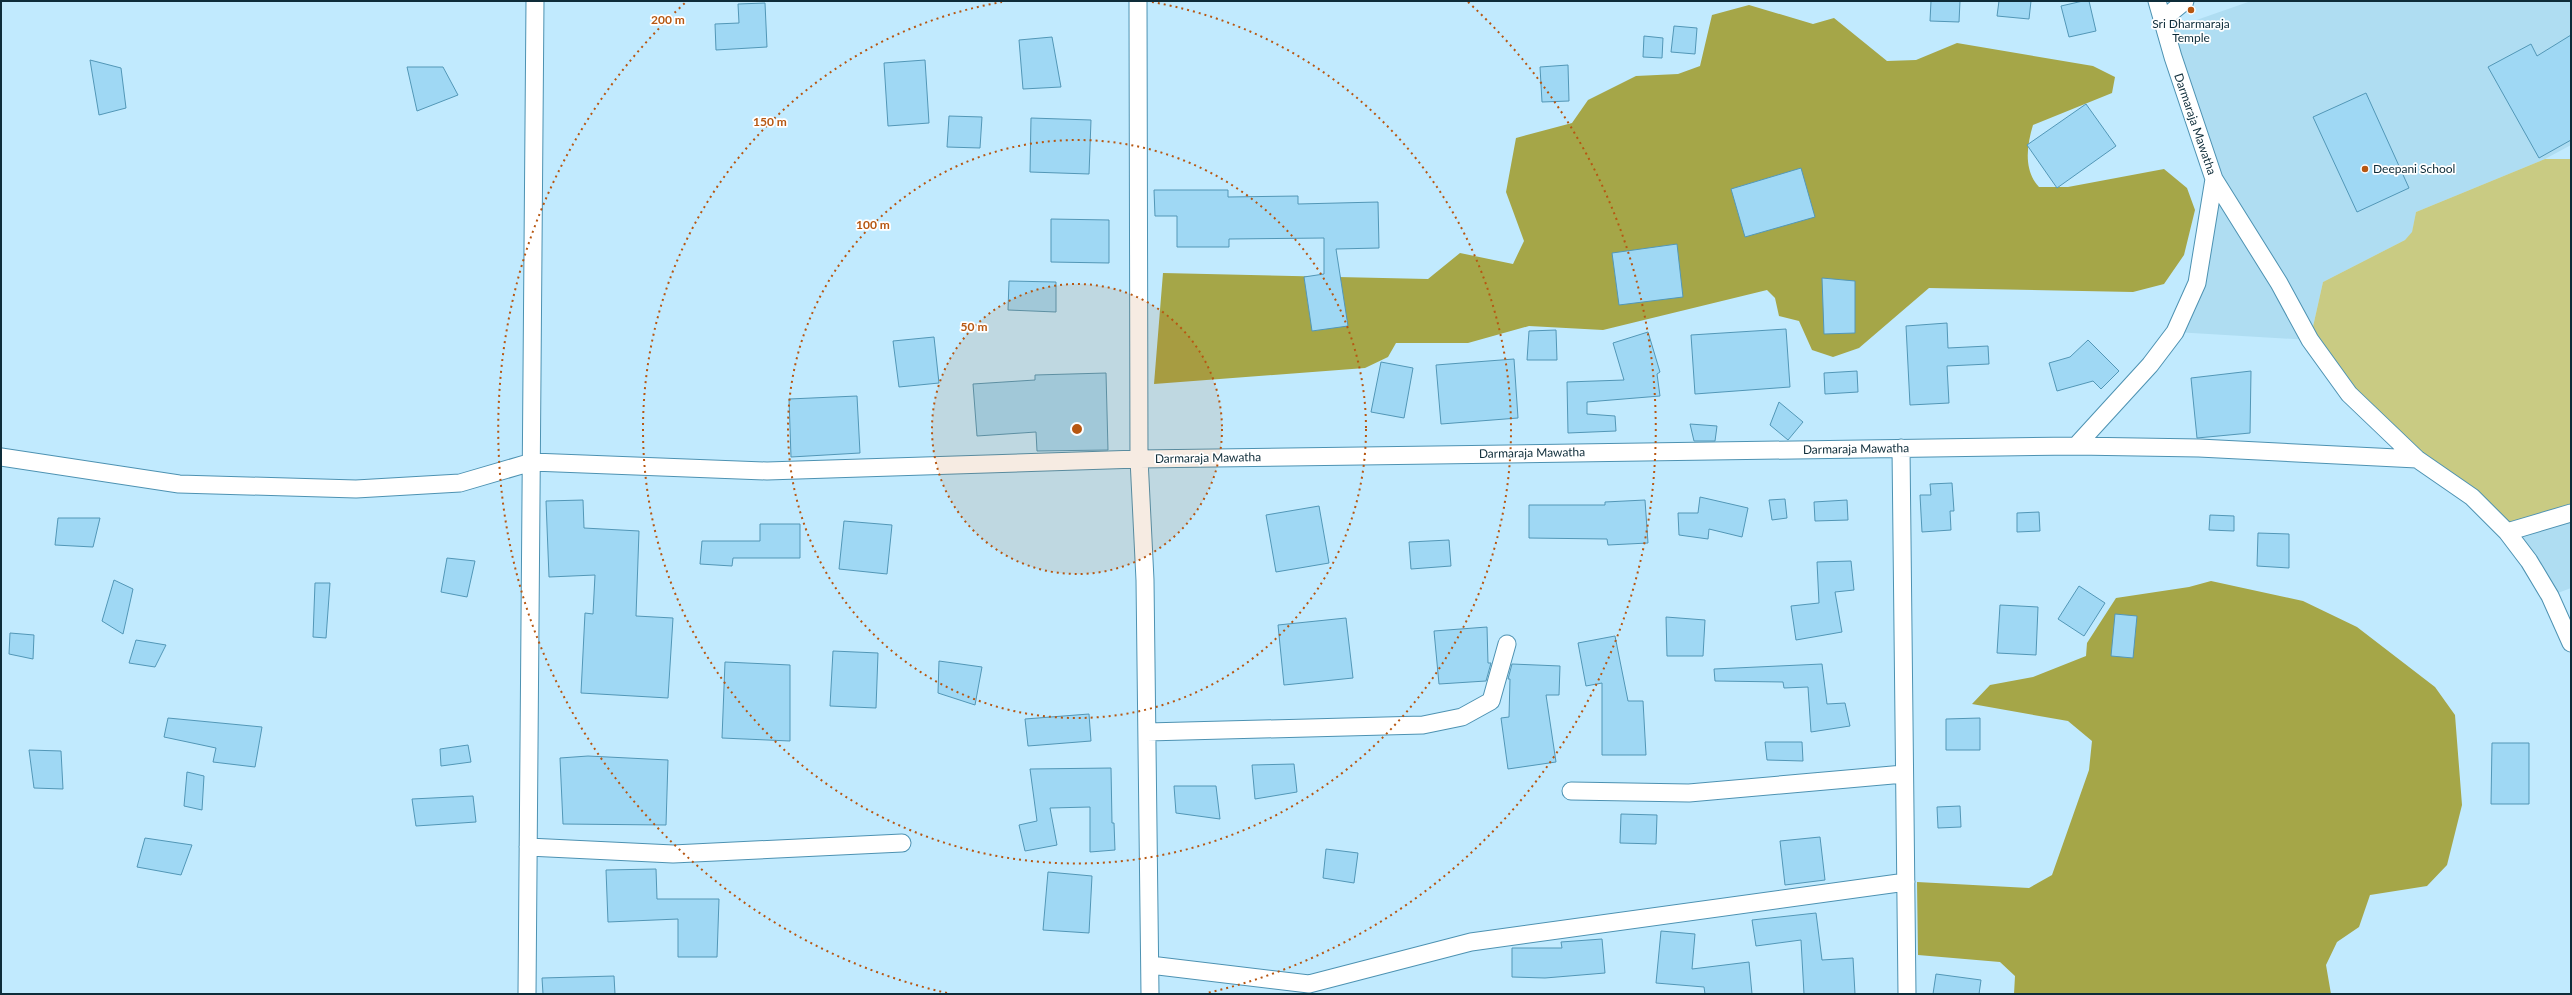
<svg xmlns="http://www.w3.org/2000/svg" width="2572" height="995" viewBox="0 0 2572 995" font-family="Lato,sans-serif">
<rect width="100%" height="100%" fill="#c1eafe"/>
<path fill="#afddf2" d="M2251 1H2571V145L2545 159 2416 212 2412 233 2405 240 2323 282 2310 340 2175 332 2197 283 2214 179 2165 31Z
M2571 513V588L2550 596 2507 532Z"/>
<path fill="#c9cb83" d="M2545 159H2571V513L2507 532 2417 459 2310 340 2323 282 2405 240 2412 232 2416 212Z"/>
<path fill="#a5a648" d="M1749 5 1813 24 1834 18 1887 61 1916 60 1957 43 2093 66 2115 77 2112 93 2033 125C2027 145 2023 170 2039 187H2068L2164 169 2187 188 2195 210 2184 255 2164 284 2133 292 1929 288 1859 348 1833 357 1812 350 1799 321 1779 316 1775 298 1767 290 1603 330 1529 326 1468 343H1396L1388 357 1365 368 1154 384 1163 273 1428 279 1460 253 1513 264 1524 241 1506 192 1516 138 1572 123 1588 100 1636 76 1678 74 1700 66 1712 15Z
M2211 581 2303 601 2357 627 2435 687 2455 715 2462 805 2447 865 2427 886 2370 895 2359 927 2337 942 2326 965 2331 994H2014L2015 976 2000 962 1918 955 1917 882 2029 888 2052 875 2089 770 2092 741 2068 721 1972 704 1990 685 2033 677 2086 656 2087 643 2116 598 2189 587Z"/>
<path fill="#9fd8f4" stroke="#5297b7" d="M1931 1H1960L1959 22 1930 21Z
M1999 1H2031L2029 19 1997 16Z
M2083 1H2089L2096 31 2069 37 2061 6Z
M765 3 767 47 716 50 715 24 739 23 738 4Z
M1674 26 1697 28 1695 54 1671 52Z
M2571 35V140L2539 158 2488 67 2531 44 2537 56Z
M1644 36 1663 38 1662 58 1643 57Z
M1052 37 1061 87 1023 89 1019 40Z
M90 60 121 68 126 108 99 115Z
M925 60 929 123 888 126 884 63Z
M1568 65 1569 101 1542 102 1540 67Z
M407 67H443L458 95 417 111Z
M2366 93 2409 188 2357 212 2313 117Z
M2086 104 2116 146 2057 188 2027 145Z
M949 116 982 117 980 148 947 147Z
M1031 118 1091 120 1089 174 1030 172Z
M1801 168 1815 217 1745 237 1731 189Z
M1154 190H1228V197L1298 196V204L1378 202 1379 248 1336 249 1348 326 1312 331 1304 277 1324 274V238L1229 239V247H1177V216H1155Z
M1051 219 1109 220V263L1051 262Z
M1677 244 1683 297 1619 305 1612 253Z
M1822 278 1855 281V333L1824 334Z
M1009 281 1056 282V312L1008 310Z
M1947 323 1948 348 1988 346 1989 364 1947 366 1949 403 1910 405 1906 326Z
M1786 329 1790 387 1695 394 1691 335Z
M1556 330 1557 360H1527L1529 331Z
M1648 332 1660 372 1657 374 1660 396 1587 402V414L1615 416 1616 431 1568 433 1567 382 1624 380 1613 343Z
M934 337 939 383 899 387 893 341Z
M2088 340 2119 371 2101 389 2093 381 2057 391 2049 363 2070 357Z
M1514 359 1518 418 1441 424 1436 365Z
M1381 362 1413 368 1404 418 1371 412Z
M1857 371 1858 392 1825 394 1824 373Z
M2251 371 2250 433 2197 438 2191 378Z
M1106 373 1108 450 1037 451 1036 432 977 436 973 384 1035 380V375Z
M857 396 860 453 791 457 789 399Z
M1779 402 1803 422 1788 440 1770 425Z
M1690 424 1717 426 1715 441H1694Z
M1952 483 1954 511H1950L1951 530 1922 532 1920 495H1931L1930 484Z
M1700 497 1748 508 1742 537 1709 529 1708 539 1679 535 1678 513H1698Z
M1785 499 1787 518 1772 520 1769 500Z
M583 500 584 528 639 531 636 616 673 618 668 698 581 693 585 613 593 614 595 575 549 577 546 501Z
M1645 500 1648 543 1608 545 1607 539 1529 538V505H1605V502Z
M1847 500 1848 520 1815 521 1814 502Z
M1319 506 1329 563 1276 572 1266 515Z
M2039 512 2040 531 2017 532V513Z
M2210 515 2234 516V531L2209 530Z
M58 518H100L93 547 55 545Z
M844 521 892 525 887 574 839 569Z
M760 524H800V558H733L732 566 700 564 702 541H760Z
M2258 533 2289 534V568L2257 566Z
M1449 540 1451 566 1411 569 1409 542Z
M447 558 475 561 467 597 441 592Z
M1851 561 1854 590 1835 592 1842 632 1796 640 1791 606 1819 603 1817 562Z
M114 580 133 589 123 634 102 621Z
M315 583H330L326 638 313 637Z
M2079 586 2105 603 2084 636 2058 619Z
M2000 605 2038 607 2036 655 1997 653Z
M2115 614 2137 616 2133 658 2111 656Z
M1666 617 1705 620 1703 656H1667Z
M1346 618 1353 678 1284 685 1278 625Z
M1487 627 1488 663H1491L1486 681 1439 684 1434 631Z
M10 633 34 635 33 659 9 654Z
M1615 636 1628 701H1643L1646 755H1602V683L1586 686 1578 643Z
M136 640 166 645 155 667 129 663Z
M833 651 878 653 876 708 830 706Z
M939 661 982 667 975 705 938 693Z
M725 662 790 665V741L722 738Z
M1512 664 1560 666 1559 695H1546L1556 762 1508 769 1501 718 1509 717 1510 679H1508Z
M1822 664 1827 704 1845 703 1850 726 1811 732 1808 687 1784 688 1783 682 1715 681 1714 669Z
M1089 714 1091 741 1028 746 1025 719Z
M168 718 262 727 255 767 213 762 216 748 164 737Z
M1980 718V750H1946V719Z
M1765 742H1802L1803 761 1767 760Z
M2492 743H2529V804H2491Z
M468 745 471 762 441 766 440 749Z
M29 750 61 751 63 789 34 788Z
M588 756 668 760 666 825 563 824 560 758Z
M1294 764 1297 792 1255 799 1252 765Z
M1111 768 1112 823H1114L1115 850 1090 852V807L1050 808 1057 845 1025 851 1019 825 1037 821 1030 769Z
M187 772 204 776 202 810 184 806Z
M1174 786H1216L1220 819 1176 813Z
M473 796 476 822 416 826 412 799Z
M1960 806 1961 827 1938 828 1937 807Z
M1621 814 1657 815 1656 844 1620 843Z
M1820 837 1825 880 1785 885 1780 841Z
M145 838 192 845 181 875 137 867Z
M1326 849 1358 853 1354 883 1323 878Z
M656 869 657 899H719L717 957H678V919L608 922 606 870Z
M1048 872 1092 876 1089 933 1043 930Z
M1816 913 1822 960 1853 958 1855 994H1804L1801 940 1756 946 1752 920Z
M1661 931 1695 934 1692 969 1749 962 1752 994H1705L1704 987 1656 983Z
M1602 939 1605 973 1545 978 1512 977V948H1562L1561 942Z
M1936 974 1981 980 1979 994H1933Z
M614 976 615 994H543L542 978Z"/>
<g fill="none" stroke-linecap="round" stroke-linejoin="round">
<defs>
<path id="street" d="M1138 1 1139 459 1145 580 1150 994
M2162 20 2185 1
M2214 179 2279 283 2310 340 2349 394 2417 459
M2076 446 2199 448 2417 459 2472 497 2507 532 2529 561 2550 596 2571 643
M1901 448 1907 994
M1 457 179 484 356 489 460 483 532 462 767 471 1139 459 2076 446 2150 365 2175 332 2197 283 2214 179 2173 57 2157 1
M2507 532 2571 513
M1147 732 1423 725 1462 717 1491 701 1507 644
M1571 791 1689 793 1904 774
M528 847 673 854 902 843
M1150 965 1309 984 1471 942 1906 882
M527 994 535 1"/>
</defs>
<use href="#street" stroke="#4d92b2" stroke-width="19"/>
<use href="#street" stroke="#fff" stroke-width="17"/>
</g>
<circle cx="1077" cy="429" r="145" fill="#b75711" fill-opacity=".12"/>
<g fill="none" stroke="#b75711" stroke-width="2" stroke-dasharray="2 4">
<circle cx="1077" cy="429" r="145"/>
<circle cx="1077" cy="429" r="289"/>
<path d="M1152 2A434 434 0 1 1 1002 2"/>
<path d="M947 993A579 579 0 0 1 686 2M1468 2A579 579 0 0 1 1207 993"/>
</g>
<g fill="#b75711" stroke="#fff" stroke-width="1.5">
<circle cx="2191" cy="10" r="4"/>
<circle cx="2365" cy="169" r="4"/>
</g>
<g text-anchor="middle" stroke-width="3.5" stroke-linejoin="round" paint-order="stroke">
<g font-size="12" fill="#0e2c39" stroke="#fff">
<text x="2191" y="28">Sri Dharmaraja<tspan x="2191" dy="14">Temple</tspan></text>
<text x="2373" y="173" text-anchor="start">Deepani School</text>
</g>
<g font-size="12" fill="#0e2c39" stroke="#fff">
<text transform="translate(2195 124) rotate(71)" y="4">Darmaraja Mawatha</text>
<text transform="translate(1856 449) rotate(-1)" y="4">Darmaraja Mawatha</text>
<text transform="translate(1532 453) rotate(-1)" y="4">Darmaraja Mawatha</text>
<text transform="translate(1208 458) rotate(-1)" y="4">Darmaraja Mawatha</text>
</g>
</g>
<circle cx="1077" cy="429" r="6" fill="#b75711" stroke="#fff" stroke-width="2"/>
<g font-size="12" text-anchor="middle" font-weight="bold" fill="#b75711" stroke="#fff" stroke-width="3.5" stroke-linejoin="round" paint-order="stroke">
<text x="668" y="24">200 m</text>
<text x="770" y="126">150 m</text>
<text x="873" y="229">100 m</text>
<text x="974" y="331">50 m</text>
</g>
<rect width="2572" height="995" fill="none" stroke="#0e2c39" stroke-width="4"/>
</svg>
